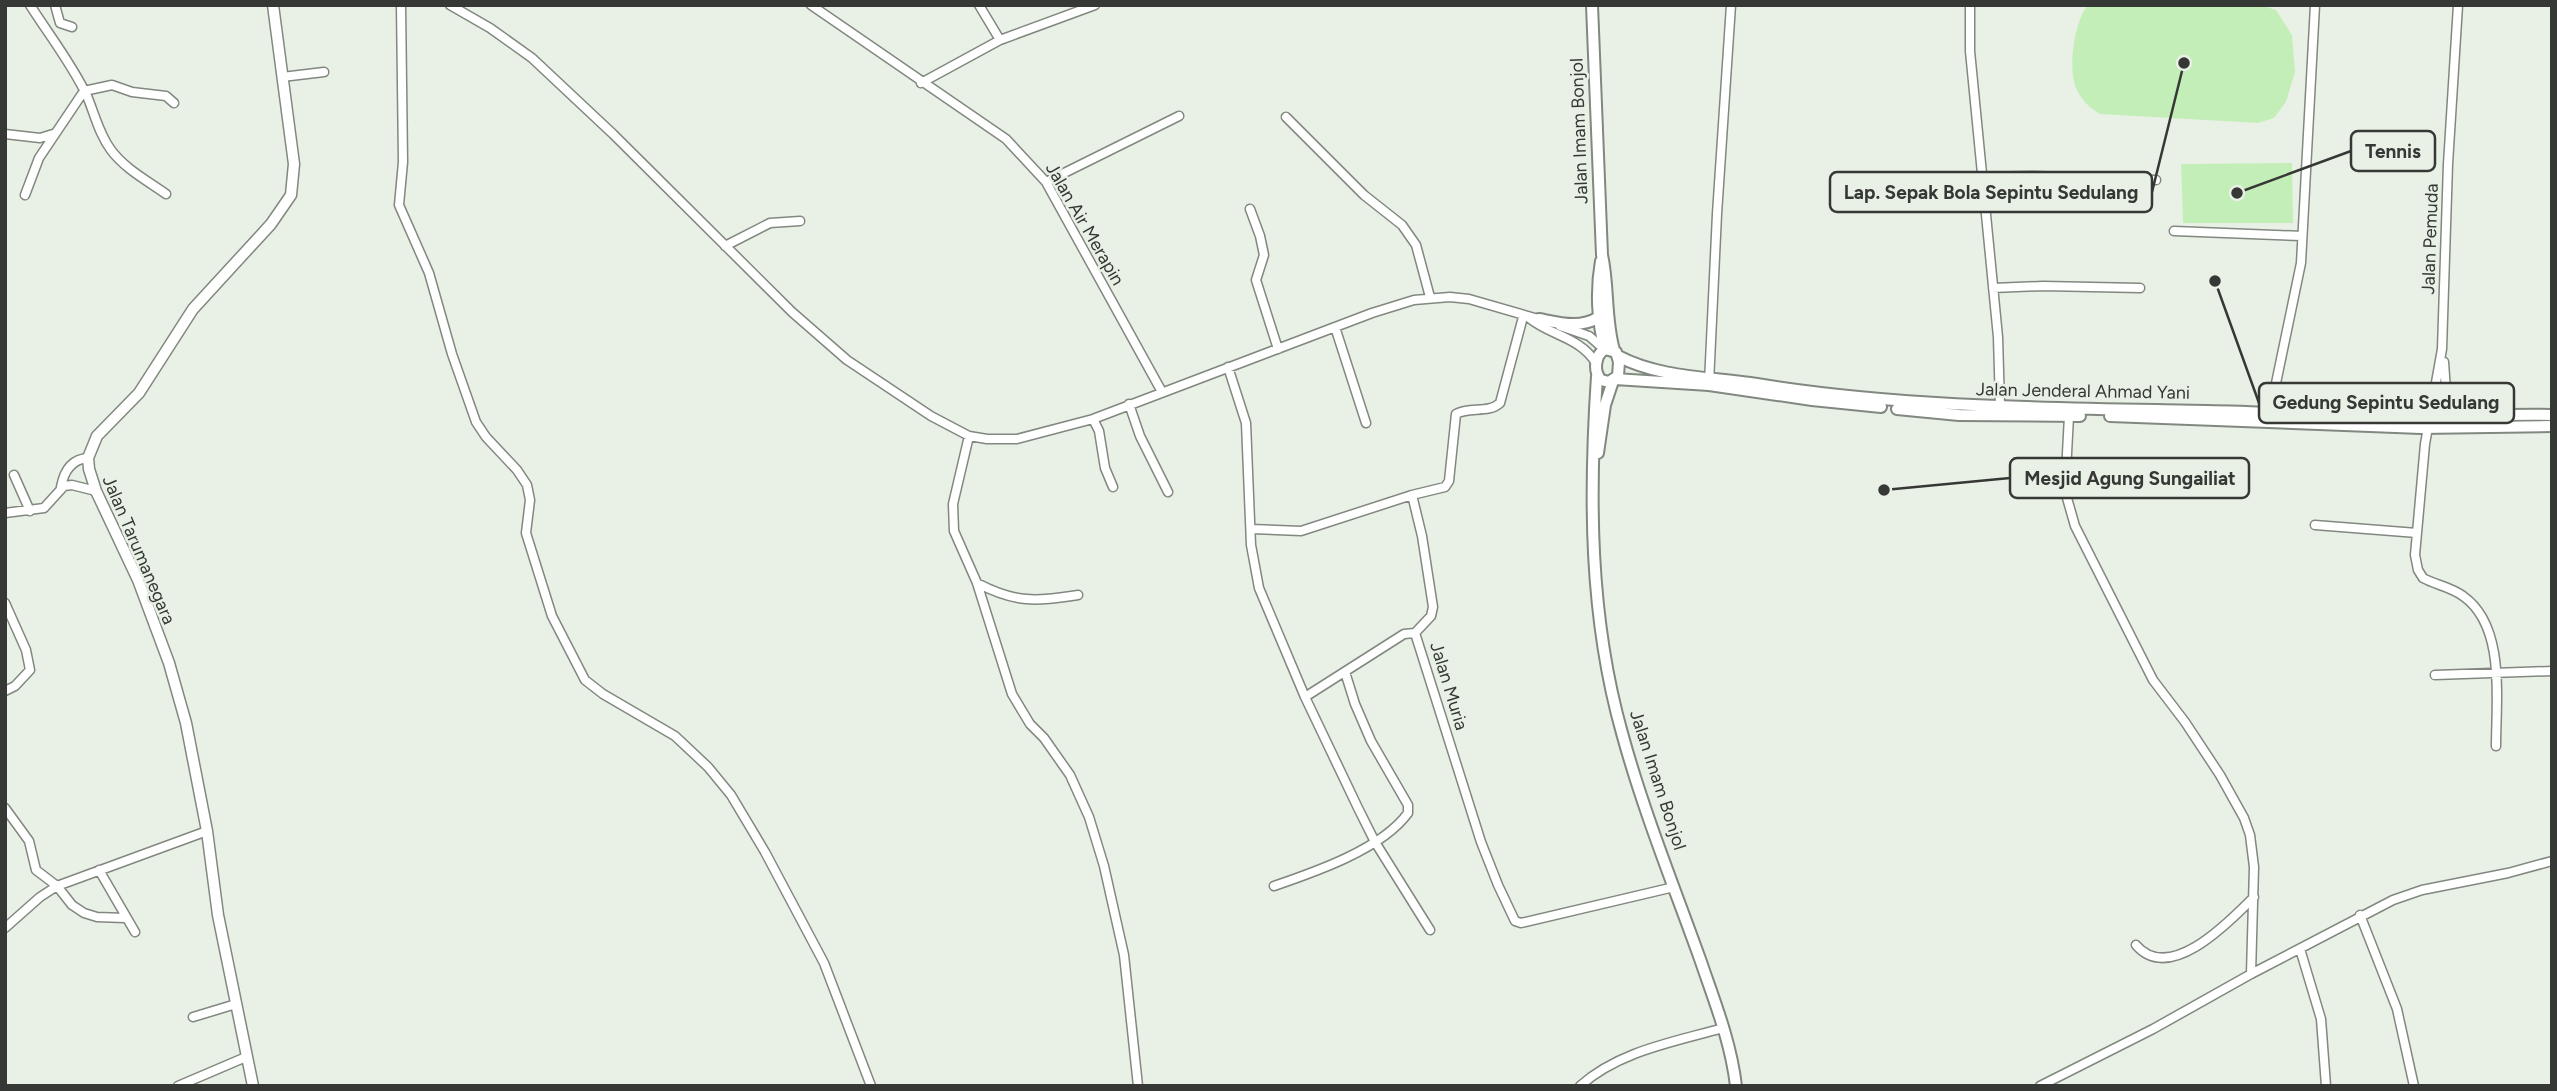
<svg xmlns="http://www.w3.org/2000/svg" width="2557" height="1091" viewBox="0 0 2557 1091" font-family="Figtree,sans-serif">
<rect width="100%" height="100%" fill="#e9f1e7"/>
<path fill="#c4eeb8" d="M2088 5H2261L2276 10 2292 35 2295 72 2286 102 2274 118 2258 123 2100 114C2090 108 2082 101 2077 90 2067 71 2074 21 2088 5Z
M2292 163 2293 223H2183L2181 164Z"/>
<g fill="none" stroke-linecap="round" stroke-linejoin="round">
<defs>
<path id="minor" d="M30 5C49 35 72 64 87 96 95 115 99 134 111 150 125 169 148 181 166 194
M55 5 60 23 72 27
M401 5 403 162 399 205 429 273 452 354 476 422 486 437 517 470 527 485 530 500 526 533 552 616 585 680 603 694 675 736 708 767 731 795 765 852 824 963 871 1086
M450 5 490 28 532 58 613 134 792 312 847 360 931 416 969 436 987 439H1017L1093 419 1372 313 1414 300 1450 297 1469 299 1545 321
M811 5 1006 139 1046 182 1162 392
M979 5 1000 40
M1970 5V51L1998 337 2000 406
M2458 5 2448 164 2442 349 2425 444 2415 555 2418 570 2423 578C2436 585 2451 587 2463 596 2506 626 2496 700 2496 746
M282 77 324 72
M921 83 1000 40 1095 5
M1286 117 1364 195 1402 225 1416 245 1430 297
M5 134 40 138 53 134
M1983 177 2033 176 2156 180
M1046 182 1179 116
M25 195 39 158 84 91 112 85 132 92 166 96 174 103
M1250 209 1260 236 1264 255 1256 280 1278 349
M2174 231 2302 236
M725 246 770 223 800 221
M1993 288 2043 286 2140 288
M1529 318C1551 336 1580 337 1596 363
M1560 326 1589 336 1604 349
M1335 327 1366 423
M2444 362 2447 405 2445 428
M1228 367 1246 423 1251 545 1259 588 1305 697 1358 808 1375 842 1430 930
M1709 383 1717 214 1731 5
M1129 404 1140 436 1168 492
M2270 412 2301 263 2315 5
M2069 416 2065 491 2075 526 2153 680 2185 722 2220 775 2244 818 2250 835 2254 867 2251 974
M1093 419 1099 431 1105 468 1113 487
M969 436 953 504 954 531 977 583 1012 694 1030 724 1044 738 1070 775 1089 817 1104 866 1124 955 1138 1086
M14 475 30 511
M61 487C64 471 72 459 88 458
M5 513 44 508 64 486 72 485 96 491
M2315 525 2417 533
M1251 529 1301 531 1412 495
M977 583C1017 604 1036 601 1078 595
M5 603 26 650 30 670 15 686 5 691
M1415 633 1431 616 1433 607 1422 536 1412 495 1445 487 1449 481 1456 414C1470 406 1488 414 1500 403L1523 317
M2435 675 2552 671
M1305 697 1404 634 1415 633 1481 842 1498 885 1515 921 1521 923 1674 887
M5 808 29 841 36 870 57 886 72 905 84 913 97 917 125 918
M99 870 135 932
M1274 886C1315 872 1382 849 1408 813V805L1371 741 1355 704 1345 672
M2360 915 2397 1009 2414 1086
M5 928 40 897 57 886 207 831
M2136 945C2170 985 2231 920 2254 897
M2300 949 2321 1019 2326 1086
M193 1017 236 1004
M178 1086 246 1057
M1580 1086C1619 1051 1674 1042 1723 1028
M2040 1086 2153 1029 2251 974 2393 900 2422 890 2508 873 2552 861"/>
<path id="tertiary" d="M253 1086 218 915 207 831 186 723 169 663 138 580 96 491 89 469 88 458 97 436 139 393 193 309 271 224 291 195 294 164 273 5"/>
<path id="secondary" d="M1592 5 1602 255C1609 286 1605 319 1614 350
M1601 261C1596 289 1597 322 1605 349
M1539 319C1560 323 1580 329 1599 317
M1605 349 1616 352 1619 362 1618 376 1609 382 1601 380C1593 371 1595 355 1605 349Z
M1618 356C1659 378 1711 377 1757 384 1906 408 2056 408 2207 411 2272 412 2338 417 2403 417 2453 417 2502 414 2552 415
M1597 376C1589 496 1589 616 1622 733 1643 810 1673 884 1700 959 1714 1000 1731 1042 1736 1086
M1615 379 1709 385 1812 400 1881 407
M1897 409 1959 415 2080 416
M2110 416 2421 428 2552 426
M1598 453 1605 405 1613 381"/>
</defs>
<use href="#minor" stroke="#81887f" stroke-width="11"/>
<use href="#tertiary" stroke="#81887f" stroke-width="13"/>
<use href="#secondary" stroke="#81887f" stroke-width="14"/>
<use href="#minor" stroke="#fff" stroke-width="8"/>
<use href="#tertiary" stroke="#fff" stroke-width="10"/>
<use href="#secondary" stroke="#fff" stroke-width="10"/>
</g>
<g text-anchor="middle" stroke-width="5" stroke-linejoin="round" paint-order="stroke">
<g font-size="18" fill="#353834" stroke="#e9f1e7">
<text transform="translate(1579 131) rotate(-92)" y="6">Jalan Imam Bonjol</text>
<text transform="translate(1085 224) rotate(60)" y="6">Jalan Air Merapin</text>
<text transform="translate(2430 239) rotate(-88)" y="6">Jalan Pemuda</text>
<text transform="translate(2083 391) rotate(1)" y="6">Jalan Jenderal Ahmad Yani</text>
<text transform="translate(139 550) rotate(67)" y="6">Jalan Tarumanegara</text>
<text transform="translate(1449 686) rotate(73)" y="6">Jalan Muria</text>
<text transform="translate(1658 780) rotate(72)" y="6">Jalan Imam Bonjol</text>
</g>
</g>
<path fill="none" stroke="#353834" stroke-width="2.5" d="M2237 193L2351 151M2184 63L2152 192M2215 281L2259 403M1884 490L2010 478"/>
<g fill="#353834" stroke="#e9f1e7" stroke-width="2.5">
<circle cx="2237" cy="193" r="7"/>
<circle cx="2184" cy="63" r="7"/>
<circle cx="2215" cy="281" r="7"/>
<circle cx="1884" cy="490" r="7"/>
</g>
<g fill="#e9f1e7" stroke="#353834" stroke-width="2.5">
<rect x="2351" y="131" width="84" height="40" rx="7"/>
<rect x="1830" y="172" width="322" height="40" rx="7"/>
<rect x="2259" y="383" width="255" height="40" rx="7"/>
<rect x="2010" y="458" width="239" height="40" rx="7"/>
</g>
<g font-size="19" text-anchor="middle" font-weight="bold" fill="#353834">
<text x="2393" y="158">Tennis</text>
<text x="1991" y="199">Lap. Sepak Bola Sepintu Sedulang</text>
<text x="2386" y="409">Gedung Sepintu Sedulang</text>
<text x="2130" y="485">Mesjid Agung Sungailiat</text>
</g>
<rect width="2557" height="1091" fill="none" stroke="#353834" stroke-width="14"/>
</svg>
